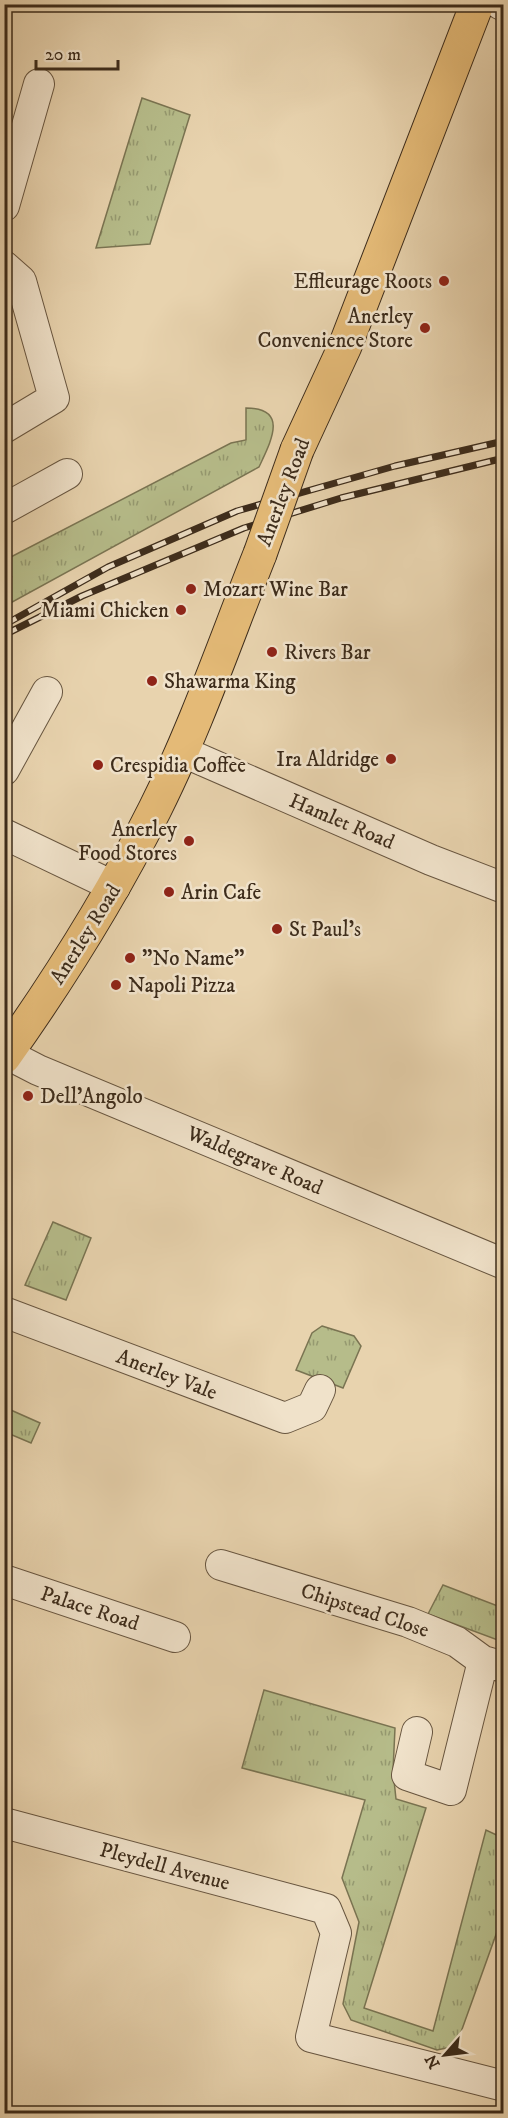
<svg xmlns="http://www.w3.org/2000/svg" width="508" height="2118" viewBox="0 0 508 2118" font-family="'IM FELL DW Pica',serif">
<defs>
<pattern id="grass-tufts" width="24" height="20" patternUnits="userSpaceOnUse" patternTransform="scale(1.5)"><rect width="24" height="20" fill="#b6bc8a"/><path d="M3 7l-1-3M5 7V3M7 7l1-3M15 17l-1-3M17 17v-4M19 17l1-3" fill="none" stroke="#959970"/></pattern>
</defs>
<rect width="100%" height="100%" fill="#e8d3ae"/>
<filter id="stains"><feTurbulence type="fractalNoise" baseFrequency=".00333" numOctaves="4"/><feColorMatrix values="0 0 0 0 .2 0 0 0 0 .09 0 0 0 0 .02 0 0 0 .5 -.17"/></filter>
<radialGradient id="worn" r=".72"><stop offset=".6" stop-color="#630" stop-opacity="0"/><stop offset="1" stop-color="#630" stop-opacity=".3"/></radialGradient>
<path fill="url(#grass-tufts)" stroke="#7a7452" stroke-width="1.5" d="M142 98 190 115 150 244 96 248Z
M246 408C290 408 270 443 259 467L5 606V560L231 443 246 440Z
M53 1222 91 1238 66 1300 25 1285Z
M322 1326 354 1336 361 1346 343 1388 296 1370 312 1333Z
M4 1407 40 1423 31 1443 5 1432Z
M443 1585 503 1608V1642L428 1614Z
M264 1690 395 1728 393 1771 396 1799 426 1808 364 2008 433 2031 486 1830 503 1838V1915L456 2046 437 2050 351 2020 343 2004 359 1922 342 1878 365 1800 242 1768Z"/>
<g fill="none" stroke-linecap="round" stroke-linejoin="round">
<defs>
<path id="minor" d="M500 4 504 6
M4 206 39 84
M4 266 21 281 54 398 4 428
M4 509 67 474
M181 751 431 860 504 888
M4 770 47 692
M4 834 115 887
M7 1054 38 1070 504 1264
M4 1312 285 1418 312 1407 320 1390
M221 1565 408 1622 457 1642 483 1661 504 1667
M4 1580 175 1637
M417 1732 407 1775 451 1790 483 1661
M4 1823 326 1909 336 1933 311 2037 504 2086"/>
<path id="major" d="M297 450 345 346 477 4
M4 1057C60 978 111 897 155 809 196 727 226 639 260 554"/>
</defs>
<use href="#minor" stroke="#685640" stroke-width="32"/>
<use href="#major" stroke="#3d2c1b" stroke-width="35"/>
<use href="#minor" stroke="#f0e2ca" stroke-width="30"/>
<use href="#major" stroke="#e4ba77" stroke-width="33"/>
<defs>
<path id="rail" d="M4 625 108 567 237 511 395 466 504 441
M4 635 82 596 244 528 341 498 504 458"/>
</defs>
<use href="#rail" stroke="#3d2c1b" stroke-width="7"/>
<use href="#rail" stroke="#f0e2ca" stroke-width="4.5" stroke-dasharray="14" stroke-linecap="butt"/>
<defs>
<path id="major-bridge" d="M260 554 297 450"/>
</defs>
<use href="#major-bridge" stroke="#3d2c1b" stroke-width="35" stroke-linecap="butt"/>
<use href="#major-bridge" stroke="#e4ba77" stroke-width="33"/>
</g>
<g fill="#8f2418" stroke="#f0e2ca" stroke-width="2">
<circle cx="444" cy="281" r="6"/>
<circle cx="425" cy="328" r="6"/>
<circle cx="191" cy="589" r="6"/>
<circle cx="181" cy="610" r="6"/>
<circle cx="272" cy="652" r="6"/>
<circle cx="152" cy="681" r="6"/>
<circle cx="391" cy="759" r="6"/>
<circle cx="98" cy="765" r="6"/>
<circle cx="189" cy="841" r="6"/>
<circle cx="169" cy="892" r="6"/>
<circle cx="277" cy="929" r="6"/>
<circle cx="130" cy="958" r="6"/>
<circle cx="116" cy="985" r="6"/>
<circle cx="28" cy="1096" r="6"/>
</g>
<g text-anchor="middle" stroke-width="5" stroke-linejoin="round" paint-order="stroke">
<g font-size="21" fill="#3d2c1b" stroke="#f0e2ca" text-anchor="start">
<text x="432" y="288" text-anchor="end">Effleurage Roots</text>
<text x="413" y="323" text-anchor="end">Anerley<tspan x="413" dy="24">Convenience Store</tspan></text>
<text x="203" y="596">Mozart Wine Bar</text>
<text x="169" y="617" text-anchor="end">Miami Chicken</text>
<text x="284" y="659">Rivers Bar</text>
<text x="164" y="688">Shawarma King</text>
<text x="379" y="766" text-anchor="end">Ira Aldridge</text>
<text x="110" y="772">Crespidia Coffee</text>
<text x="177" y="836" text-anchor="end">Anerley<tspan x="177" dy="24">Food Stores</tspan></text>
<text x="181" y="899">Arin Cafe</text>
<text x="289" y="936">St Paul's</text>
<text x="142" y="965">"No Name"</text>
<text x="128" y="992">Napoli Pizza</text>
<text x="40" y="1103">Dell'Angolo</text>
</g>
<g font-size="21" fill="#3d2c1b" stroke="#f0e2ca">
<text transform="translate(283 492) rotate(-69)" y="7">Anerley Road</text>
<text transform="translate(342 821) rotate(23)" y="7">Hamlet Road</text>
<text transform="translate(85 934) rotate(-58)" y="7">Anerley Road</text>
<text transform="translate(255 1160) rotate(23)" y="7">Waldegrave Road</text>
<text transform="translate(167 1374) rotate(21)" y="7">Anerley Vale</text>
<text transform="translate(90 1608) rotate(18)" y="7">Palace Road</text>
<text transform="translate(365 1610) rotate(18)" y="7">Chipstead Close</text>
<text transform="translate(165 1866) rotate(15)" y="7">Pleydell Avenue</text>
</g>
</g>
<rect width="508" height="2118" fill="none" stroke="#e8d3ae" stroke-width="24"/>
<rect x="6" y="6" width="496" height="2106" fill="none" stroke="#3d2c1b" stroke-width="3"/>
<rect x="12" y="12" width="484" height="2094" fill="none" stroke="#3d2c1b" stroke-width="1.5"/>
<g transform="translate(445 2055) rotate(242)" stroke="#f0e2ca" stroke-width="4.5" paint-order="stroke">
<path d="M0-4.5L10 22L0 15L-10 22Z" fill="#3d2c1b"/>
<text y="-9" font-size="16" font-weight="bold" text-anchor="middle" fill="#3d2c1b">N</text>
</g>
<path d="M36 60v9h82v-9" fill="none" stroke="#3d2c1b" stroke-width="3"/>
<text x="45" y="60" font-size="18" fill="#3d2c1b" stroke="#f0e2ca" stroke-width="4.5" paint-order="stroke">20 m</text>
<rect width="100%" height="100%" filter="url(#stains)"/>
<rect width="100%" height="100%" fill="url(#worn)"/>
</svg>
